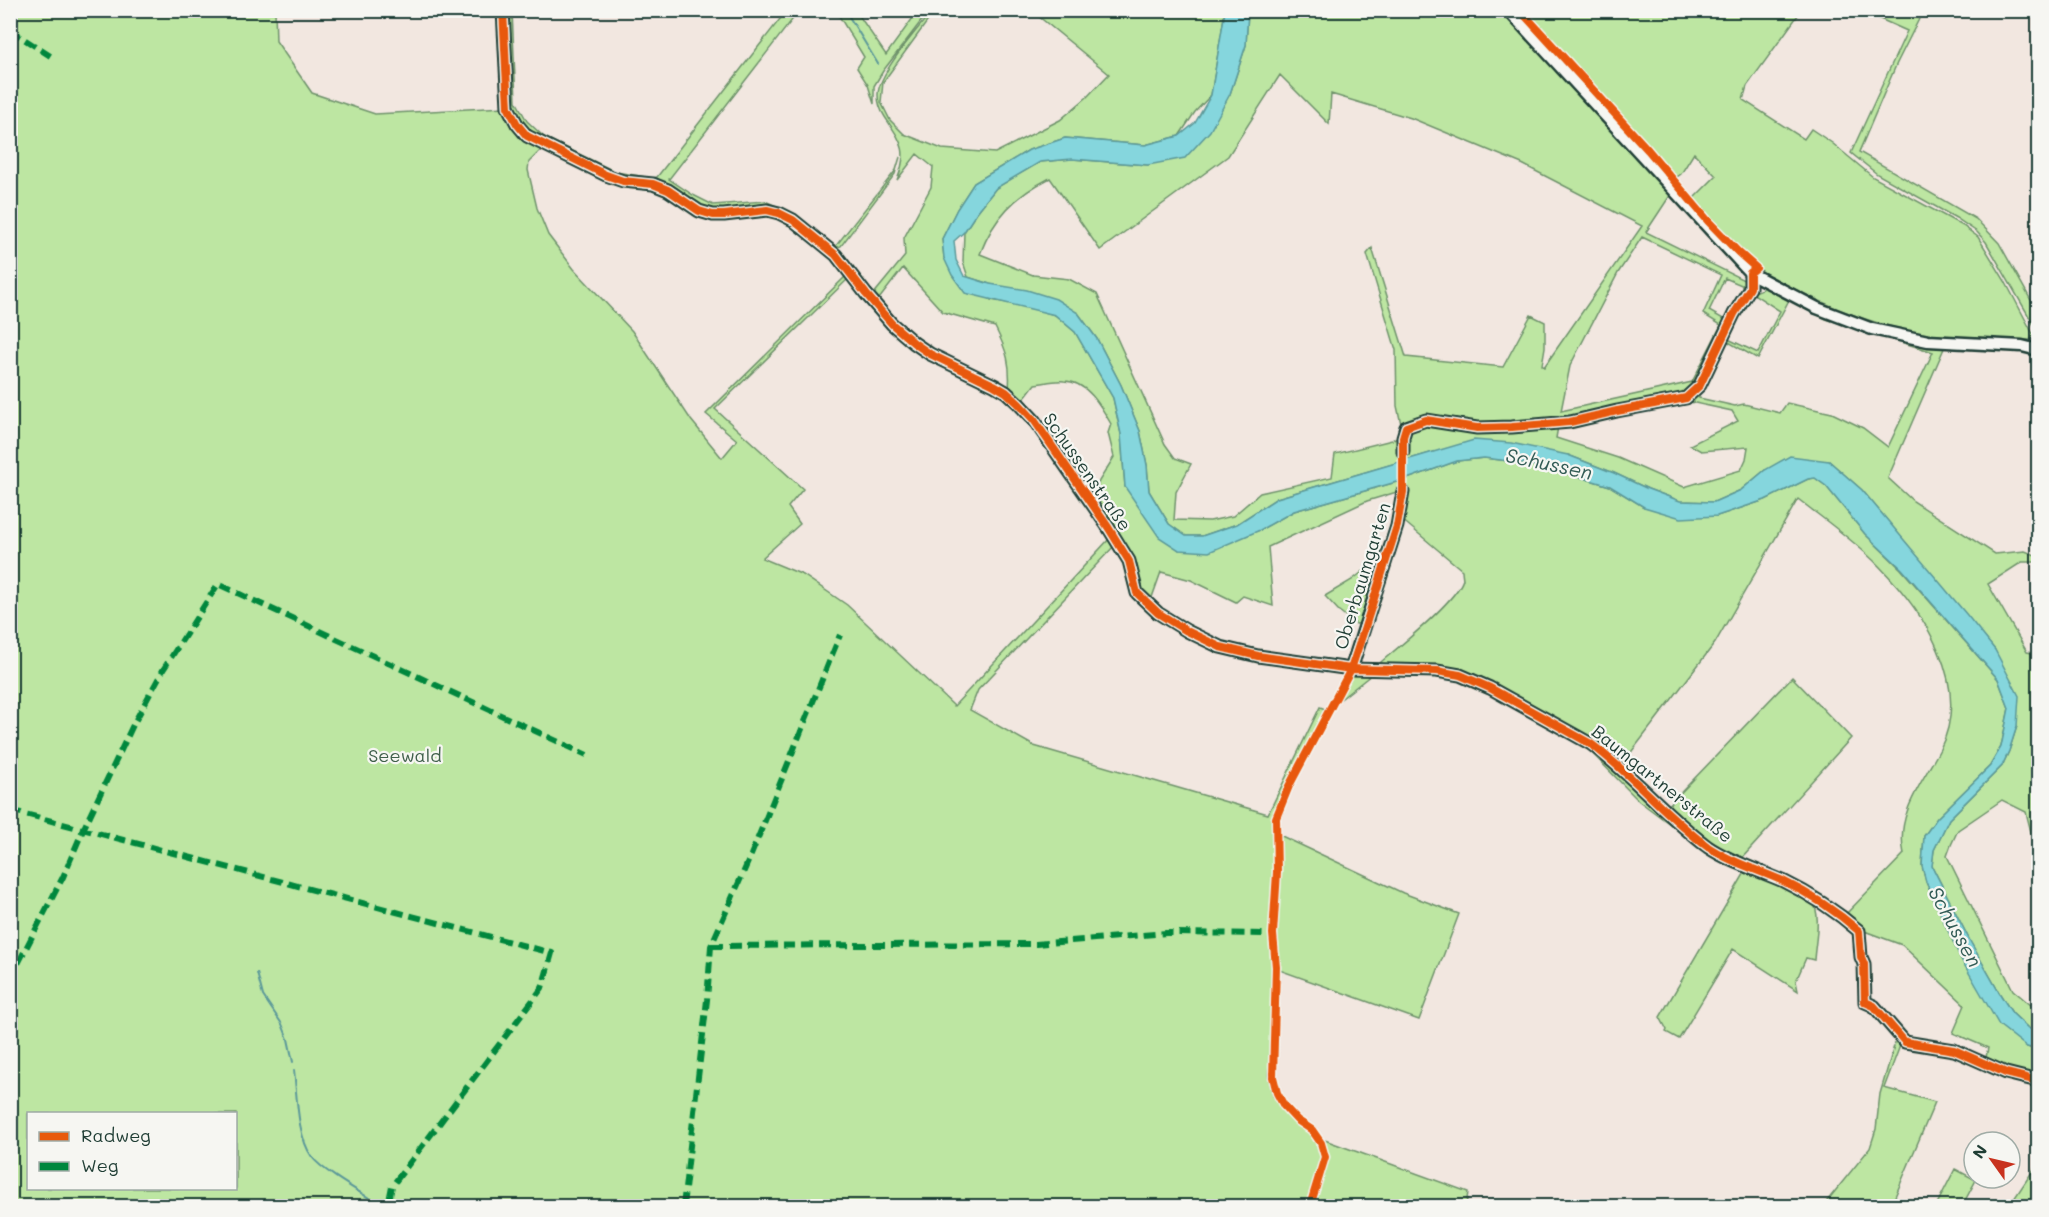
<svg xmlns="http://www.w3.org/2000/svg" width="2049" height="1217" viewBox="0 0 2049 1217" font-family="Mali,sans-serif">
<rect width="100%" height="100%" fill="#f2e7e0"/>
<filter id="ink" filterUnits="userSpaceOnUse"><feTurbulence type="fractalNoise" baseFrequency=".0167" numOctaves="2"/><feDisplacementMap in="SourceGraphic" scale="12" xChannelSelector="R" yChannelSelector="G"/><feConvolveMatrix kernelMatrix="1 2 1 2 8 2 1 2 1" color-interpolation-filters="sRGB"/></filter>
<g filter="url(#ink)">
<path fill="#bde6a2" stroke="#6e926b" stroke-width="1.5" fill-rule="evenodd" d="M787 10 799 11 669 179 693 195 713 205 765 201 788 211 835 247 896 170 900 157 895 174 841 246 836 248 785 213H726L704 209 664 183 618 176 533 133 520 120 513 110 507 11H512L516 101 527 121 544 137 616 172 652 178 657 177Z
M10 11H275L276 41 312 93 375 114 505 107 533 146 542 149 529 162 528 170 537 208 548 235 574 269 632 331 691 420 722 458 737 440 706 414 847 275 849 278 715 409 803 489 788 507 800 524 762 558 803 575 847 605 954 706 1111 537 1116 544 978 690 970 710 1034 746 1268 814 1320 707 1328 710 1347 670 1376 671 1327 710 1275 816 1273 832 1403 893 1459 914 1419 1020 1274 968V1001L1268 1076 1273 1096 1294 1120 1322 1139 1468 1192 1466 1206H11ZM28 1114H236V1188H28Z
M836 11H856L886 55 918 11H929L883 71 874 86V104L868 85 857 68 864 57Z
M932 11H935L883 82 881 102 890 120 904 134 942 149 995 153 1060 120 1086 98 1109 74 1032 11H1225L1211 95 1195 112 1179 136 1145 145 1065 138 1029 150 974 183 957 209 942 239 944 258 991 300 1025 306 1055 315 1075 332 1113 398 1121 434 1125 487 1179 550 1260 530 1294 511 1407 479 1457 461 1484 458 1517 462 1570 474 1610 486 1644 507 1717 516 1765 500 1808 479 1815 478 1826 486 1865 534 1901 569 1998 679 2009 708 2001 747 1990 766 1937 818 1924 836 1922 866 1926 882 1961 959 1980 990 2027 1047 2038 1050V1078L1985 1062 1988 1048 1953 1033 1965 1005 1902 945 1859 929 1846 914 1904 854C1895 814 1923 782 1940 749 1973 685 1923 611 1879 566 1855 541 1826 521 1798 499L1715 643 1622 764 1480 680 1376 666C1394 651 1458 600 1463 579 1463 578 1462 572 1462 570L1401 519 1400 491 1367 501 1268 547 1273 606 1243 596 1236 602 1191 580 1161 572 1150 603 1142 594 1128 549 1093 499 1099 481 1114 457 1108 433 1111 424C1101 406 1087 381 1064 381 1055 380 1044 383 1035 384L1021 402 1009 390C1011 364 1007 351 995 327L943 312 903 268 876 303 873 295 905 256 904 238 931 187 933 167 917 154 897 180C909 150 902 143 885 117 881 111 878 103 878 95 878 73 918 29 932 11Z
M1248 11H1503L1671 194 1646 232 1748 282 1746 287 1725 278 1709 311 1727 321 1697 384 1681 395 1559 421 1556 438 1618 458 1684 487 1741 470 1746 459 1748 447 1701 451 1690 445 1738 421 1732 411 1686 401 1696 393 1699 398 1735 406 1744 404 1780 413 1787 403 1832 413 1863 428 1888 447 1933 352 1826 319 1789 300 1758 359 1725 340 1726 338 1758 353 1780 311 1752 293 1767 287 1790 299 1945 346 1888 478 1913 501 1995 554 2025 551 2038 556V562H2022L1988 584 2027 652 2038 654V847L2031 832 2026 812 2002 800 1958 830 1951 845 1947 856 2013 990 2038 1011V1032L2028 1028 2012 1013 2000 994 1971 943 1932 866 1934 850 1949 819 2002 766 2009 751 2017 726 1995 650 1862 490 1829 461 1765 470 1741 490 1714 502 1680 501 1648 489 1614 473 1568 455 1434 452 1277 498 1237 524 1202 536H1186L1169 524 1149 491 1147 465 1140 431 1121 385 1097 339 1078 313 968 277 963 262 964 232 977 212 996 188 1014 177 1040 162 1072 159 1148 165 1230 94 1246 45ZM1280 75 1329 124 1331 94 1411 118 1522 164 1642 226 1544 367 1542 365 1545 347V322L1531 315 1503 367 1406 357 1372 248 1367 254 1396 350 1397 406 1401 424 1409 421 1402 434 1392 440 1335 454 1332 477 1260 493 1233 516 1210 521 1174 520 1176 492 1191 464 1175 458 1165 444 1097 294 1069 279 1033 275 980 254C994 217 1015 196 1050 178L1100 250 1228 156ZM1642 237 1721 275 1703 314 1721 325 1692 382 1561 411 1570 366 1618 273Z
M1522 11H1801L1747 86 1743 100 1804 139 1811 129 1832 143 1873 177 1963 226 1978 237 2005 281 2034 336 2030 340C1986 338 1940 339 1897 328 1866 321 1836 309 1807 295 1789 286 1771 279 1755 266 1731 248 1712 222 1692 200L1716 176 1694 153 1681 174 1674 179Z
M1862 11H1923L1897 63 1859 152 1976 219 1999 243 2038 313V332L1986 242 1977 232 1956 218 1877 174 1851 153 1907 31Z
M1385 554 1364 623 1356 624 1339 611 1325 596 1352 580Z
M1792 677 1851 738 1741 859 1716 848 1666 808Z
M1580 741 1606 759 1702 848 1639 801Z
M1747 869 1812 900C1822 916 1815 942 1814 960L1806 958 1796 981 1798 991 1733 949 1679 1039 1666 1032 1667 1030 1660 1017Z
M1896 1039 1901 1043 1884 1088 1935 1102 1891 1206H1823L1870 1148 1876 1129 1880 1094Z
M2038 1163V1206H2005L2014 1199Z
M1955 1169 1976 1180 1962 1206H1936Z"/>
<path fill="#85d6dd" stroke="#5c9999" stroke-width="1.5" d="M1225 11H1248L1246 45 1230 94 1210 131 1185 158 1148 165 1072 159 1040 162 996 188 977 212 964 232 954 241 956 260 964 276 990 284 1027 290 1056 299 1078 313 1097 339 1121 385 1140 431 1147 465 1149 491 1169 524 1186 536H1202L1237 524 1277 498 1474 440 1511 443 1568 455 1614 473 1648 489 1680 501 1714 502 1741 490 1765 470 1790 456 1829 461 1862 490 1967 615 1995 650 2019 696 2017 726 2009 751 2002 766 1949 819 1934 850 1932 866 1971 943 2000 994 2012 1013 2028 1028 2038 1032V1050L2027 1047 1999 1025 1961 959 1926 882 1922 866 1924 836 1937 818 1990 766 2001 747 2009 708 1998 679 1902 569 1865 534 1826 486 1815 478 1808 479 1765 500 1717 516 1681 518 1644 507 1610 486 1570 474 1517 462 1484 458 1457 461 1407 479 1294 511 1260 530 1209 552 1179 550 1159 537 1125 487 1121 434 1113 398 1075 332 1055 315 965 293 952 275 944 258 942 239 957 209 974 183 1029 150 1065 138 1145 145 1179 136 1195 123 1211 95Z"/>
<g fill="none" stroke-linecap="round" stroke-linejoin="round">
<path stroke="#5c9999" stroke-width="2" d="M845 10 878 64
M257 973 263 996 282 1024 288 1039 293 1062
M294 1070C297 1095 297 1136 312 1157 322 1171 365 1195 382 1206"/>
<path stroke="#c8c5be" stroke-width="10" stroke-dasharray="10 5" stroke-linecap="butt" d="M1403 492V452"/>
<defs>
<path id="minor" d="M503 10 508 107 517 124 527 136 606 175 623 181 653 184 668 190 699 211 713 215H724L767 210 779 213 793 220 836 255 866 294 892 324 914 343 930 354 994 385 1006 392 1019 404 1034 420 1108 527 1129 561 1137 593 1158 613 1187 631 1220 647 1258 656 1351 669 1437 671 1460 675 1490 688 1591 744C1633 775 1666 816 1708 847 1730 862 1758 870 1783 881 1810 894 1836 911 1859 931L1861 957 1864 964 1865 1002 1874 1006 1905 1042 1954 1050 2006 1073 2038 1081
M1508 10 1750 273 1817 308 1872 329 1928 341 2022 346 2038 350
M1403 452V437L1406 427 1426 420 1477 428 1512 427 1570 422 1617 411 1686 398 1700 385 1734 314 1750 288V273
M1351 669 1397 526 1403 492"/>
</defs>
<use href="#minor" stroke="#1f3d34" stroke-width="15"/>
<use href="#minor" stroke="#f6f6f2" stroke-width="10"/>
<path stroke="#00873e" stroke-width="6" stroke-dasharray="12 6" stroke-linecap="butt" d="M10 30 55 59
M10 810 552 953 542 988 392 1186 388 1206
M711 946 1036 944 1166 933 1273 934
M10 979 63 877 83 830 133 725 163 670 218 584 587 755
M683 1206 707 1000 711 946 751 855 840 635"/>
<defs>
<path id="cycleway" d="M503 10 508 107 517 124 527 136 606 175 623 181 653 184 668 190 699 211 713 215H724L767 210 779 213 793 220 836 255 866 294 892 324 914 343 930 354 994 385 1006 392 1019 404 1034 420 1108 527 1129 561 1137 593 1158 613 1187 631 1220 647 1258 656 1351 669 1437 671 1460 675 1490 688 1591 744C1633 775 1666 816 1708 847 1730 862 1758 870 1783 881 1810 894 1836 911 1859 931L1861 957 1864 964 1865 1002 1874 1006 1905 1042 1954 1050 2006 1073 2038 1081
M1310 1206 1325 1157 1321 1143 1312 1130 1297 1120 1284 1106 1277 1093 1273 1077 1276 967 1273 934 1277 872 1276 818 1289 786 1351 669 1364 630 1397 526 1403 492V437L1406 427 1426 420 1477 428 1512 427 1570 422 1617 411 1686 398 1700 385 1734 314 1750 288V273L1756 268 1738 252 1708 221 1648 150 1520 10"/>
</defs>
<use href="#cycleway" stroke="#f6f6f2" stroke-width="11"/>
<use href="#cycleway" stroke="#e8590c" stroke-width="8"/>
</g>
</g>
<g text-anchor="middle" stroke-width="4.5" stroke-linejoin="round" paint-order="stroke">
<g font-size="18" fill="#1f3d34" stroke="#f6f6f2">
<text transform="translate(1087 472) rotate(55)" y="6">Schussenstraße</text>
<text transform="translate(1363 576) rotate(-73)" y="6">Oberbaumgarten</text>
<text transform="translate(1662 784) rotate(39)" y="6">Baumgartnerstraße</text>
</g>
<g font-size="18" fill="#3f5f4a" stroke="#f6f6f2">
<text x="405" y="762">Seewald</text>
</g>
<g font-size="20" font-style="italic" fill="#335c56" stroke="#f6f6f2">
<text transform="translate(1549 464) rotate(12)" y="7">Schussen</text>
<text transform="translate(1955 927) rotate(61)" y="7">Schussen</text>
</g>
</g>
<rect width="2049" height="1217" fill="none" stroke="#f6f6f2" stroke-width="36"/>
<rect x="18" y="18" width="2013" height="1181" fill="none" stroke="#1f3d34" stroke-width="2" filter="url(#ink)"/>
<rect x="27" y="1112" width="210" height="78" fill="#f6f6f2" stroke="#a0aca6" stroke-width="1.5"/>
<rect x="39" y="1132" width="30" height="9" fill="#e8590c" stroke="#a0aca6" stroke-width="1.5"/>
<text x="81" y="1142" font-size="18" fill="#1f3d34">Radweg</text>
<rect x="39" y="1162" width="30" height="9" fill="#00873e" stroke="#a0aca6" stroke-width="1.5"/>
<text x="81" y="1172" font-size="18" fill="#1f3d34">Weg</text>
<g transform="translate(1992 1160) rotate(304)"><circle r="28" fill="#f6f6f2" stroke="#a0aca6" stroke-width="1.5"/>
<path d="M0-4.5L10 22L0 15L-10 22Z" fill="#c8321e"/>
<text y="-9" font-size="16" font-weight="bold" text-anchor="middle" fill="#1f3d34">N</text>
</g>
</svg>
